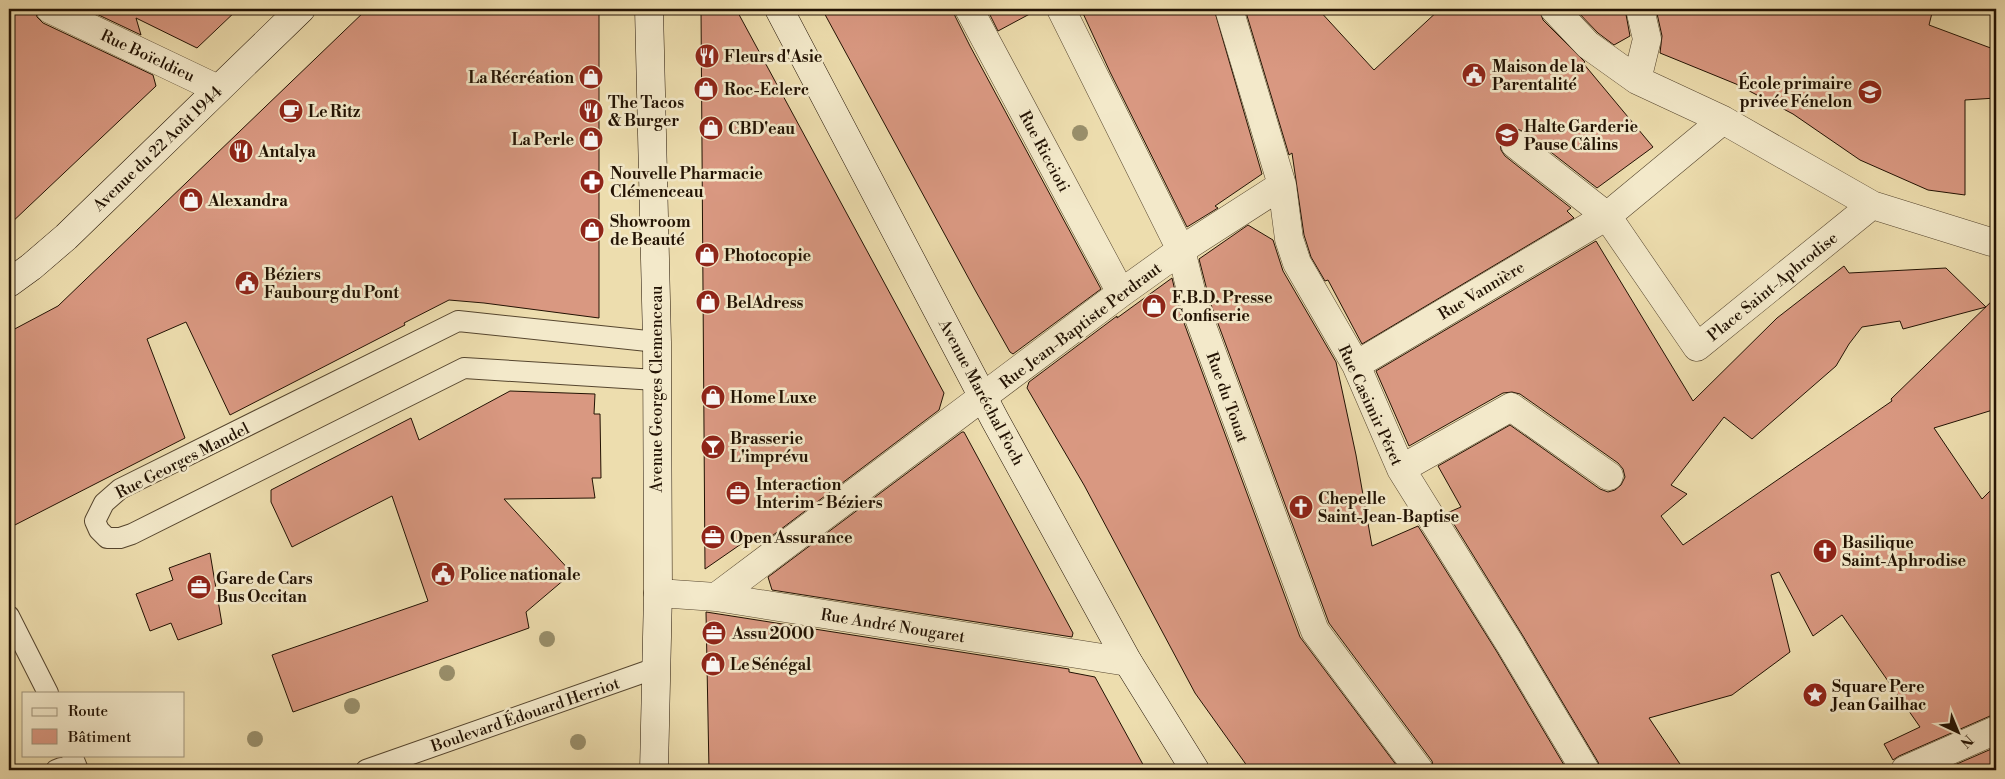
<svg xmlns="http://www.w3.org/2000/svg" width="2005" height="779" viewBox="0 0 2005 779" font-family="'Libre Bodoni',serif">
<rect width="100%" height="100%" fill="#edddae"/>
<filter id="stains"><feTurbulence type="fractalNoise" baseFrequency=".004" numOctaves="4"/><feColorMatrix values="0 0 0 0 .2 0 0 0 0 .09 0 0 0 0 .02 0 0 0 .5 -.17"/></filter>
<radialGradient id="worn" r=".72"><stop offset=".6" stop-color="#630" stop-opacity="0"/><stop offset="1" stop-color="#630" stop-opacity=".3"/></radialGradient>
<path fill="#d99881" stroke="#221203" d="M9 9H35L37 17 43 23 153 75 156 86 9 225Z
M86 9H238L197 48 136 18 141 35Z
M367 9H599V318L484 303 449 300 404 323 405 325 230 415 186 322 147 339 185 438 9 528V332L58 306Z
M701 9H736L944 393 939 410 760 545 757 533 705 569Z
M822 9H953L955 16 970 46 1101 289 1013 354 1010 352 975 290Z
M987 9H1039L998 31Z
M1081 9H1214L1262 174 1215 206 1218 208 1187 227 1110 72Z
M1245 9H1318L1374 70 1440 9H1539L1543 20 1585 62 1583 63 1653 147 1597 188 1525 132 1517 129 1509 130 1502 135 1500 141 1501 150 1505 156 1571 208 1567 211 1574 218 1362 344 1328 280 1325 281 1311 257 1304 235 1292 153 1289 155Z
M1575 9H1625L1630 36 1614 45 1598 33Z
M1656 9H1933L1929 25 1996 50V98L1965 100V195L1928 190 1860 160 1793 114 1736 84 1660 53 1662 36Z
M1248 225 1273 240 1283 271 1336 362 1356 455 1372 546 1418 526 1497 652 1567 770H1434L1432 761 1329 623 1210 302 1199 259Z
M1596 241 1693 401 1777 318 1844 266 1849 273 1946 268 1986 307 1903 329 1900 321 1862 327 1849 344 1836 366 1752 439 1724 417 1671 485 1687 494 1661 516 1683 545 1892 401 1891 399 1996 297V409L1934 428 1982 499 1996 485V715L1990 716 1899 756 1893 760 1884 744 1920 727 1842 615 1813 636 1779 572 1771 575 1790 652 1732 695 1649 718 1684 770H1601L1598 762 1523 636 1447 513 1461 507 1438 466 1510 425 1600 489 1608 492 1615 490 1621 485 1625 477 1623 469 1618 463 1520 394 1512 392 1503 393 1409 446 1376 371Z
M1172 278 1180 312 1300 637 1400 770H1250L1195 693 1084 485 1027 388 1029 382 1117 316V318Z
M510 391 595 394 594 414H600L601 478H592L595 498 504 499 572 573 526 612 529 628 293 712 272 655 428 601 392 496 292 547 271 502V490L411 418 419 440Z
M962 432H964L1073 633 1072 637 772 590 768 577Z
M210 553 222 624 178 640 171 623 150 631 136 594 173 580 169 568Z
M706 612 1069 669V672L1095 677 1146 770H709Z
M1996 747V770H1943Z"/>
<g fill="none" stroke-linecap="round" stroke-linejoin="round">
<defs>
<path id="lane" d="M656 380 464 368 132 534 120 538H107L99 530 95 521 104 503 120 489 458 321 657 342
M9 616 48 693
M72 755 78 770
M56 770 61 768 69 770
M366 770 656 668"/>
<path id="street" d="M50 9 218 89
M969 9 1121 293
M1061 9 1181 250 1195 307 1315 631 1419 770
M1229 9 1282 185 1289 239 1297 263 1356 365 1401 469 1510 644 1585 770
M1554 9 1588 45 1637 80 1723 120
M1637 80 1647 39 1640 9
M1872 205 1697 347 1607 216 1723 120 1872 205 1991 242 1996 241
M1356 365 1607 216 1515 144
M1401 469 1511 407 1609 476
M658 593 716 597 1128 662
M716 597 1121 293 1181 250 1282 185
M1905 770 1996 730"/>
<path id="secondary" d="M649 9 657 342 658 593 654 770
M779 9 995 420 1128 662 1195 770
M9 283 31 267 66 237 301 9"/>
</defs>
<use href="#lane" stroke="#55452e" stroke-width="22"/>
<use href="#street" stroke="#55452e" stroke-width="29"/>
<use href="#secondary" stroke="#221203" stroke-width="29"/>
<use href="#lane" stroke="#f3e9ca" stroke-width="20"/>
<use href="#street" stroke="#f3e9ca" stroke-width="28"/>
<use href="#secondary" stroke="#f3e9ca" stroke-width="28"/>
</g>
<g fill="#998f6b">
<circle cx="1080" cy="133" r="8"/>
<circle cx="547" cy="639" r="8"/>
<circle cx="447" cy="673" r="8"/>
<circle cx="352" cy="706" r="8"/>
<circle cx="255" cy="739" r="8"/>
<circle cx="578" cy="742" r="8"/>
</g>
<defs>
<symbol id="restaurant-disc" viewBox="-11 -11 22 22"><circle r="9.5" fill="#8f2418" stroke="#f3e9ca"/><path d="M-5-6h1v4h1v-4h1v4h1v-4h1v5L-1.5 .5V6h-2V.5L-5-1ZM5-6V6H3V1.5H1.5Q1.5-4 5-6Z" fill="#fff"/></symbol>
<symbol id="civic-disc" viewBox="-11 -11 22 22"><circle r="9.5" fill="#8f2418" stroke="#f3e9ca"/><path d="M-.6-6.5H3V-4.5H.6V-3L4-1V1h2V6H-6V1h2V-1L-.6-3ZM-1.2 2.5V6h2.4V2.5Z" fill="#fff"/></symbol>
<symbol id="shop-disc" viewBox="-11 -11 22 22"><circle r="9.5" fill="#8f2418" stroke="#f3e9ca"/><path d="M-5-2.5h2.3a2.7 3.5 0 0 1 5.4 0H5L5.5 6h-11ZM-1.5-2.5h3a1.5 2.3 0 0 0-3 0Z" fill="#fff"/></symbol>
<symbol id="school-disc" viewBox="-11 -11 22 22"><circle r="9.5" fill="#8f2418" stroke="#f3e9ca"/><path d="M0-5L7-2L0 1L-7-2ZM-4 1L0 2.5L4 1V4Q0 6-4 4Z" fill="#fff"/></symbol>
<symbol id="cafe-disc" viewBox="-11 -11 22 22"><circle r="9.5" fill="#8f2418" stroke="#f3e9ca"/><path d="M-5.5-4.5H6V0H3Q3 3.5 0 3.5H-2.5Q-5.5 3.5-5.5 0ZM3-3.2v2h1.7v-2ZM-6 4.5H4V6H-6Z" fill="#fff"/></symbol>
<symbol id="pharmacy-disc" viewBox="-11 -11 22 22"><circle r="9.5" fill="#8f2418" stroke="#f3e9ca"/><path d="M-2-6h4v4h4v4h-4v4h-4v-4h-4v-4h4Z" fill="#fff"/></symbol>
<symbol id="bar-disc" viewBox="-11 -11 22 22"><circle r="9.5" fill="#8f2418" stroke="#f3e9ca"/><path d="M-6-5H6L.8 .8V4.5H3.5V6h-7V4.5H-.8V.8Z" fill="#fff"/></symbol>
<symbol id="office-disc" viewBox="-11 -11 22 22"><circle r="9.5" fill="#8f2418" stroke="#f3e9ca"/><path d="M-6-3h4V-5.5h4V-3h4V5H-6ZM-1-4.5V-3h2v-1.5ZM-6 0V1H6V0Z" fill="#fff"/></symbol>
<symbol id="church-disc" viewBox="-11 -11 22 22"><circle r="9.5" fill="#8f2418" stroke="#f3e9ca"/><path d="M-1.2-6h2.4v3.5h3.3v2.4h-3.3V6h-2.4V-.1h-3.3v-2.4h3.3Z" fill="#fff"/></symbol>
<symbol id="sight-disc" viewBox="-11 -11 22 22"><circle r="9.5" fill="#8f2418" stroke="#f3e9ca"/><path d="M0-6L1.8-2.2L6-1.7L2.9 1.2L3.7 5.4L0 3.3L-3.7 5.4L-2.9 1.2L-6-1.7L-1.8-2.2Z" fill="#fff"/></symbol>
</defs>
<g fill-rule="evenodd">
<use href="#restaurant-disc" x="693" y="42" width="28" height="28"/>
<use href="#civic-disc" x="1460" y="61" width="28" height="28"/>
<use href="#shop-disc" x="577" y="63" width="28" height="28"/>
<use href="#shop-disc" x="692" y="75" width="28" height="28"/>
<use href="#school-disc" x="1856" y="78" width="28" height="28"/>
<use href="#cafe-disc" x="277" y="97" width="28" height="28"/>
<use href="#restaurant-disc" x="577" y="97" width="28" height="28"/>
<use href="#shop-disc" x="697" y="114" width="28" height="28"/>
<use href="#school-disc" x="1493" y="121" width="28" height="28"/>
<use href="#shop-disc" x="577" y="125" width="28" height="28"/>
<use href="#restaurant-disc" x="227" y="137" width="28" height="28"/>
<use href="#pharmacy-disc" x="578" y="168" width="28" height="28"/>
<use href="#shop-disc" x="177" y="186" width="28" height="28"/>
<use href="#shop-disc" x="578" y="216" width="28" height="28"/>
<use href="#shop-disc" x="693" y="241" width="28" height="28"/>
<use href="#civic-disc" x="233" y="269" width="28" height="28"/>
<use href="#shop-disc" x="694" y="288" width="28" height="28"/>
<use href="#shop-disc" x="1140" y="292" width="28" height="28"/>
<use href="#shop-disc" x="699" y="383" width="28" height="28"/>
<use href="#bar-disc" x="699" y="433" width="28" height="28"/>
<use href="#office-disc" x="724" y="479" width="28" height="28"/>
<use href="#church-disc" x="1287" y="493" width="28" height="28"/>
<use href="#office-disc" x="699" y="523" width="28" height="28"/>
<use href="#church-disc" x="1811" y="537" width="28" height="28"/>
<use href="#civic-disc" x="429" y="560" width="28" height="28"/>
<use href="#office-disc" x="185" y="573" width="28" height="28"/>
<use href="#office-disc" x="700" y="619" width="28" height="28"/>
<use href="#shop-disc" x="699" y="650" width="28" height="28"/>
<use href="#sight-disc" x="1801" y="681" width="28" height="28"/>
</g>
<g text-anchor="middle" stroke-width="5" stroke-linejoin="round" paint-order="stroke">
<g font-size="16" fill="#221203" stroke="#f3e9ca">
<text transform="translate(148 55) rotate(25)" y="6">Rue Boïeldieu</text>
<text transform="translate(157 148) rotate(-44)" y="6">Avenue du 22 Août 1944</text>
<text transform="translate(1045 151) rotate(62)" y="6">Rue Riccioti</text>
<text transform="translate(1772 286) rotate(-39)" y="6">Place Saint-Aphrodise</text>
<text transform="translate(1481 290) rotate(-31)" y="6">Rue Vannière</text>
<text transform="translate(1080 325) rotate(-37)" y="6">Rue Jean-Baptiste Perdraut</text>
<text transform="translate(656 389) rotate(-90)" y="6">Avenue Georges Clemenceau</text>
<text transform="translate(982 392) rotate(62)" y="6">Avenue Maréchal Foch</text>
<text transform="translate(1228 397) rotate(70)" y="6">Rue du Touat</text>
<text transform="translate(1371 405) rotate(65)" y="6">Rue Casimir Péret</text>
<text transform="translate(182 460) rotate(-27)" y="6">Rue Georges Mandel</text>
<text transform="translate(893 625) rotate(9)" y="6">Rue André Nougaret</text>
<text transform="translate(525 714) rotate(-19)" y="6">Boulevard Édouard Herriot</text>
</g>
<g font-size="16" font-weight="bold" fill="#221203" stroke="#f3e9ca" text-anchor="start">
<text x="724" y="62">Fleurs d'Asie</text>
<text x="1492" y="72">Maison de la<tspan x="1492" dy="18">Parentalité</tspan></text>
<text x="574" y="83" text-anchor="end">La Récréation</text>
<text x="1852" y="89" text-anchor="end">École primaire<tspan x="1852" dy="18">privée Fénelon</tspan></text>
<text x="724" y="95">Roc-Eclerc</text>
<text x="608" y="108">The Tacos<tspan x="608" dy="18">&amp; Burger</tspan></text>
<text x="308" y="117">Le Ritz</text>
<text x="1524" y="132">Halte Garderie<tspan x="1524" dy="18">Pause Câlins</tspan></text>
<text x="728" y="134">CBD'eau</text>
<text x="574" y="145" text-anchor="end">La Perle</text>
<text x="258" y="157">Antalya</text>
<text x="610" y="179">Nouvelle Pharmacie<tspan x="610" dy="18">Clémenceau</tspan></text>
<text x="208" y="206">Alexandra</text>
<text x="610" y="227">Showroom<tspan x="610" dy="18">de Beauté</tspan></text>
<text x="724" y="261">Photocopie</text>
<text x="264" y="280">Béziers<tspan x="264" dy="18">Faubourg du Pont</tspan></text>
<text x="1172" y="303">F.B.D. Presse<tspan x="1172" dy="18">Confiserie</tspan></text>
<text x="726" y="308">BelAdress</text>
<text x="730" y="403">Home Luxe</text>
<text x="730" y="444">Brasserie<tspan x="730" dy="18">L'imprévu</tspan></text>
<text x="756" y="490">Interaction<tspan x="756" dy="18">Interim - Béziers</tspan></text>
<text x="1318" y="504">Chepelle<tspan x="1318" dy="18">Saint-Jean-Baptise</tspan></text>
<text x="730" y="543">Open Assurance</text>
<text x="1842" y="548">Basilique<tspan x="1842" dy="18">Saint-Aphrodise</tspan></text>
<text x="460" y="580">Police nationale</text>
<text x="216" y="584">Gare de Cars<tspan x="216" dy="18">Bus Occitan</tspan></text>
<text x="732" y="639">Assu 2000</text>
<text x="730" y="670">Le Sénégal</text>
<text x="1832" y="692">Square Pere<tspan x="1832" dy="18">Jean Gailhac</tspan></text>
</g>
</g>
<rect width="2005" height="779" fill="none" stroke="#edddae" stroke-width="30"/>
<rect x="10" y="10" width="1985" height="759" fill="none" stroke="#221203" stroke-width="2.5"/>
<rect x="15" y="15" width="1975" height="749" fill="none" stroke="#221203"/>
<rect x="22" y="692" width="162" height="65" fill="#f3e9ca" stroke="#9f937a"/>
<rect x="32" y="708" width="25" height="8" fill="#f3e9ca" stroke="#9f937a"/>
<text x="68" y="716" font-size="15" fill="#221203">Route</text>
<rect x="32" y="729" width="25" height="15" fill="#d99881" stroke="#9f937a"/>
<text x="68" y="742" font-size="15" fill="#221203">Bâtiment</text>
<g transform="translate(1958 732) rotate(136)" stroke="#f3e9ca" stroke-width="4" paint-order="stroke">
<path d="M0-4L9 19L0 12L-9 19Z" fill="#221203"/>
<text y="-8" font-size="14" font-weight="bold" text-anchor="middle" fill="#221203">N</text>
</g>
<rect width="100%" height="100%" filter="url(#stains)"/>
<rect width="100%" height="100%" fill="url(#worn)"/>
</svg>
